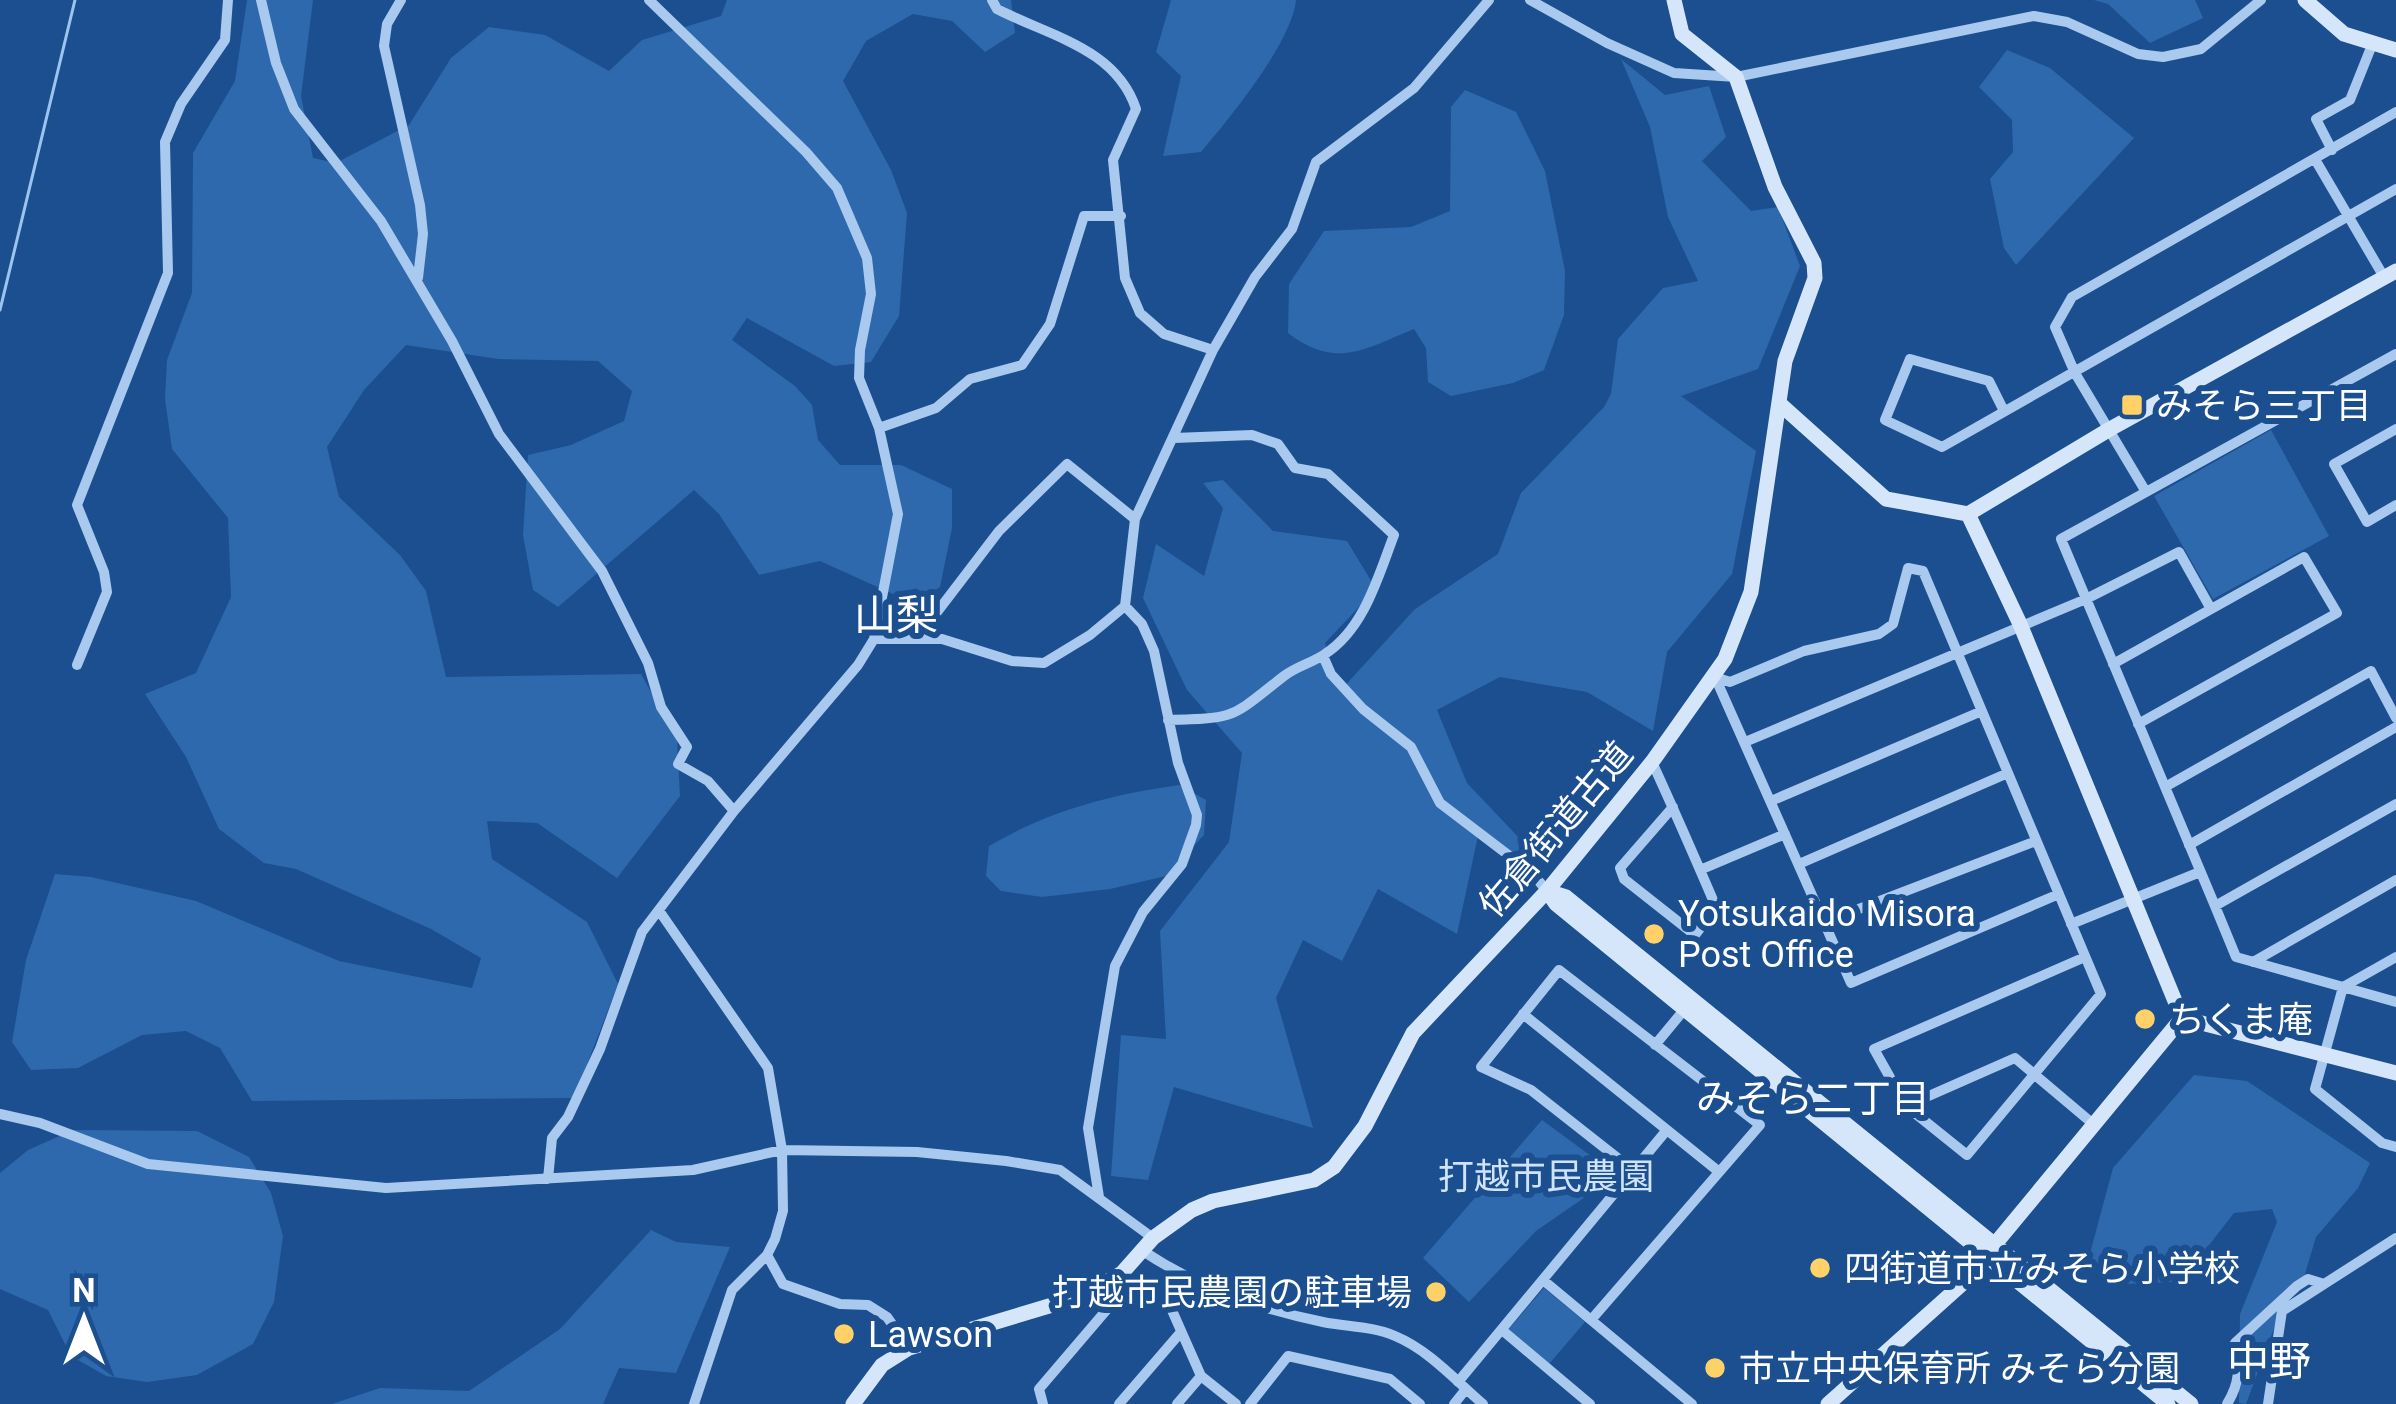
<svg xmlns="http://www.w3.org/2000/svg" width="2396" height="1404" viewBox="0 0 2396 1404" font-family="Roboto,'Noto Sans JP',sans-serif">
<rect width="100%" height="100%" fill="#1b4f8f"/>
<path fill="#2e69ad" d="M247 0H313L301 96 313 158 336 163 409 125 451 58 489 27 545 35 609 71 642 40 721 16 727 0H1011L1015 33 985 52 952 21 913 14 866 41 843 81 891 170 907 213 899 316 871 362 834 366 747 318 732 340 795 386 812 405 818 440 840 465H901L952 489V528L940 587 915 604 820 561 759 575 719 514 694 490 558 607 533 590 523 535 528 455 571 445 624 421 632 391 598 361 498 359 406 345 364 390 327 447 339 497 400 555 426 591 446 677 641 674 677 739 680 796 617 878 537 823 487 821 492 859 587 922 618 984 574 1098 252 1101 220 1048 186 1031 142 1035 78 1068 31 1070 12 1042 26 960 55 874 91 877 196 901 339 961 472 988 481 958 431 929 296 869 264 863 219 829 186 757 145 694 196 673 231 597 228 518 172 449 165 399 167 360 192 293 193 153 235 81Z
M1171 0H1296C1292 42 1230 118 1201 152L1163 156 1181 76 1156 52Z
M2094 0H2195L2203 18 2150 43 2108 4Z
M2007 50 2050 68 2134 138 2016 265 2004 248 1990 179 2013 152 2012 120 1979 87Z
M1621 59 1665 95 1709 86 1726 137 1702 161 1751 211 1778 207 1800 266 1758 369 1681 396 1756 451 1732 574 1667 652 1653 731 1587 692 1500 677 1437 710 1467 783 1538 858 1528 868 1479 831 1457 934 1378 889 1342 961 1303 940 1276 998 1313 1128 1174 1087 1148 1180 1111 1176 1121 1035 1166 1039 1160 931 1229 842 1242 753 1187 690 1143 598 1156 544 1204 576 1223 508 1203 483 1223 480 1273 531 1347 541 1376 589 1325 643 1340 691 1415 609 1498 554 1521 493 1604 407 1611 394 1618 339 1663 288 1698 281 1668 217 1650 127Z
M1465 90 1516 112 1545 171 1565 271 1564 315 1544 370 1513 383 1451 396 1428 382 1426 348 1414 329C1364 349 1337 370 1288 333L1289 284 1324 231 1411 227 1450 211 1451 107Z
M2271 430 2329 536 2213 599 2154 496Z
M1179 785 1206 800 1204 835 1166 876 1110 889 1042 897 1001 891 986 876 989 846C1051 810 1109 795 1179 785Z
M2194 1075 2247 1081 2370 1163 2358 1188 2316 1237 2304 1277 2276 1323 2246 1404 2239 1403 2240 1314 2277 1222 2272 1209 2234 1213 2196 1262 2172 1282 2124 1284 2089 1257 2113 1168Z
M1542 1120 1617 1175 1536 1231 1469 1302 1423 1258Z
M73 1130 197 1131 249 1157 271 1193 283 1236 274 1302 253 1344 197 1375 147 1382 106 1376 71 1356 48 1310 0 1289V1173L28 1150Z
M651 1230 676 1242 730 1247 676 1373 619 1368 603 1404H332L380 1388 469 1391 560 1329Z
M1544 1288 1585 1322 1549 1364 1508 1330Z"/>
<g fill="none" stroke-linecap="round" stroke-linejoin="round">
<path stroke="#9cc4f0" stroke-width="3" d="M0 310 75 0"/>
<path stroke="#a9c9ee" stroke-width="10" d="M261 0 276 63 294 109 381 221 452 341 499 434 602 571 648 663 661 707 687 747 678 764 708 781 734 811
M401 0 387 24 384 46 420 205 423 234 418 278
M992 0 997 9C1049 36 1116 48 1136 109L1113 160 1125 278 1140 313 1164 334 1213 350
M1530 0 1607 43 1674 73 1736 77 2034 16 2067 22 2138 54 2163 57 2201 49 2261 0
M2332 150 2316 119 2350 100 2372 45
M2316 161 2384 277
M2396 354 2061 539 2215 906 2396 804
M2004 411 1989 381 1910 359 1885 420 1942 447 2396 189
M879 428 936 408 970 379 1022 365 1050 324 1084 216H1121
M2396 429 2334 464 2367 522 2396 505
M2146 492 2075 373 2055 327 2072 297 2396 112
M918 637 999 531 1067 464 1135 519
M874 639H942L1012 661 1044 663 1090 635 1125 606 1135 519 1213 350 1255 277 1292 229 1316 162 1414 88 1489 0
M1323 656 1331 674 1363 709 1411 747 1440 803 1532 873 1547 891
M2113 664 2304 557 2337 613 2138 724
M77 665 107 592 104 572 77 505 168 273 165 142 181 104 225 40 228 0
M1715 677 1730 682 1804 651 1879 634 1893 624 1908 568 1923 571 2101 994 1967 1155 1906 1106 1874 1049 2085 957
M1715 677 1851 983 2059 894
M1168 720C1239 718 1230 718 1284 676 1297 666 1312 663 1325 654 1364 629 1378 577 1394 535L1328 474 1295 468 1278 444 1252 435 1174 438
M1745 742 2086 599 2179 552 2211 609
M1652 762C1674 810 1695 858 1716 907L1695 935 1624 879 1620 868 1673 807
M2165 787 2371 671 2396 718
M1771 801 1982 711
M2189 845 2396 727
M1799 864 2008 773
M1700 870 1785 834
M2215 906 2236 957 2396 1002
M660 912 768 1068 782 1150 783 1211 775 1239 767 1255 732 1290 694 1404
M1825 922 2036 841
M2071 924 2200 872
M2396 957 2343 987 2315 1089 2382 1143 2396 1147
M2253 962 2396 880
M1523 1014 1718 1171
M1655 1045 1684 1010
M1906 1106 2015 1058 2092 1123
M0 1114 40 1123 148 1164 386 1188 693 1170 782 1150 917 1152 1006 1161 1060 1170 1153 1238
M548 1179 552 1138 568 1117 600 1049 642 932 734 811 858 665 874 639 898 514 879 428 859 378 860 350 871 294 867 258 837 188 806 152 649 0
M1099 1197 1088 1128 1115 966 1143 912 1182 864 1196 825 1197 815 1178 763 1154 651 1142 624 1125 606
M1143 1251C1197 1287 1259 1309 1323 1322 1347 1327 1372 1326 1395 1336 1429 1350 1456 1381 1483 1404
M767 1255 783 1284 840 1304 868 1305 887 1317 909 1348
M1181 1277 1163 1290 1201 1376 1236 1404
M1543 1280 1692 1404
M1591 1320 1760 1125 1559 970 1481 1067 1531 1090 1634 1171
M1502 1330 1590 1404
M1458 1382 1666 1131
M1043 1404 1039 1389 1115 1300V1294L1107 1285
M1119 1404 1181 1332
M1177 1404 1201 1376
M1250 1404 1288 1356 1390 1379 1420 1404
M1454 1404 1466 1389
M2227 1404C2240 1383 2240 1367 2235 1343L2297 1286 2308 1279 2321 1283
M2268 1404 2282 1311 2396 1238"/>
<path stroke="#d6e6fa" stroke-width="15" d="M2305 0 2344 34 2396 50
M1779 403 1886 499 1968 514 2110 429 2396 271
M1968 514 2020 624 2182 1018
M1547 891 1566 897 2191 1404
M1547 891 1556 904 2168 1404
M2182 1018 2396 1073
M853 1404 882 1365 909 1348 1079 1297 1122 1273 1153 1238 1192 1210 1213 1201 1314 1180 1334 1167 1365 1126 1413 1033 1547 891 1652 762 1725 659 1751 592 1785 361 1815 278 1814 263 1775 187 1736 77 1682 34 1674 0
M1828 1404 1962 1284 2182 1018"/>
</g>
<g fill="#ffd166" stroke="#1b4f8f" stroke-width="4.5">
<rect x="2120" y="393" width="24" height="24" rx="6"/>
<circle cx="1654" cy="934" r="12"/>
<circle cx="2145" cy="1019" r="12"/>
<circle cx="1820" cy="1268" r="12"/>
<circle cx="1436" cy="1292" r="12"/>
<circle cx="844" cy="1334" r="12"/>
<circle cx="1715" cy="1368" r="12"/>
</g>
<g text-anchor="middle" stroke-width="12" stroke-linejoin="round" paint-order="stroke">
<g font-size="36" fill="#fff" stroke="#1b4f8f" text-anchor="start">
<text x="2156" y="418">みそら三丁目</text>
<text x="1678" y="926">Yotsukaido Misora<tspan x="1678" dy="41">Post Office</tspan></text>
<text x="2169" y="1032">ちくま庵</text>
<text x="1844" y="1281">四街道市立みそら小学校</text>
<text x="1412" y="1305" text-anchor="end">打越市民農園の駐車場</text>
<text x="868" y="1347">Lawson</text>
<text x="1739" y="1381">市立中央保育所 みそら分園</text>
</g>
<g font-size="36" fill="#fff" stroke="#1b4f8f">
<text transform="translate(1555 829) rotate(-50)" y="13">佐倉街道古道</text>
</g>
<g font-size="36" fill="#cfe3fa" stroke="#1b4f8f">
<text x="1546" y="1189">打越市民農園</text>
</g>
<g font-size="39" fill="#fff" stroke="#1b4f8f">
<text x="1813" y="1112">みそら二丁目</text>
</g>
<g font-size="42" fill="#fff" stroke="#1b4f8f">
<text x="896" y="630">山梨</text>
<text x="2269" y="1376">中野</text>
</g>
</g>
<g transform="translate(84 1320)" stroke="#1b4f8f" stroke-width="9" paint-order="stroke">
<path d="M0-9L21 45L0 30L-21 45Z" fill="#ffffff"/>
<text y="-18" font-size="33" font-weight="bold" text-anchor="middle" fill="#ffffff">N</text>
</g>
</svg>
